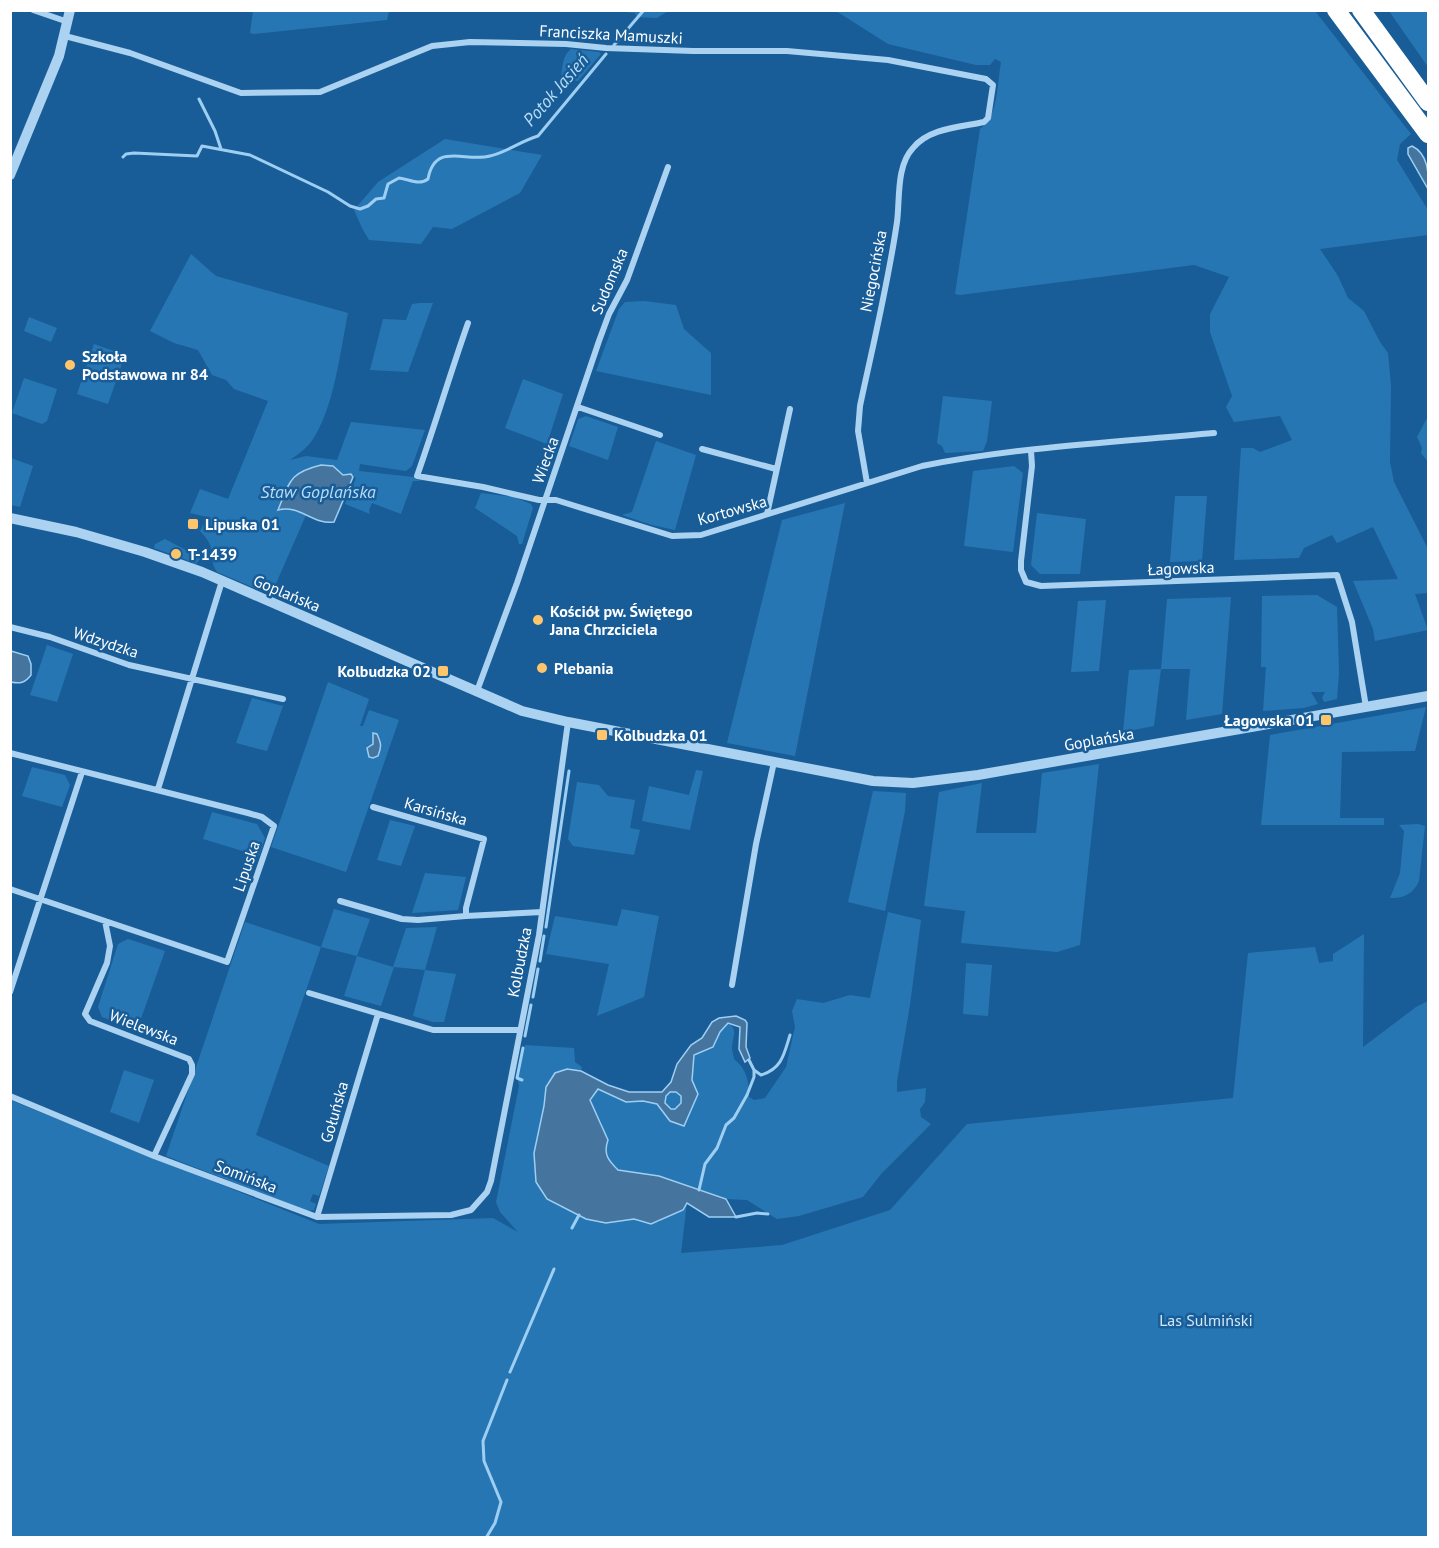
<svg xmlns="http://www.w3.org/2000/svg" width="1439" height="1548" viewBox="0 0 1439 1548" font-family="'PT Sans',sans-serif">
<rect width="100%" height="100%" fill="#185d97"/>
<path fill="#2776b4" d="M253 11V10L389 11 387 20 254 34 250 33Z
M618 11H668L657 18 637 17 635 13Z
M836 11H1315L1411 134 1400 144 1397 160 1428 210V235L1320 249 1338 276 1348 298 1364 311 1380 342 1388 353 1391 385 1390 462 1394 482 1428 549V593L1415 594 1428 630 1375 641 1373 629 1353 581 1398 579 1373 527 1337 543 1332 535 1304 548 1299 558 1234 560 1241 448H1253L1260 452 1292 440 1280 416 1234 422 1226 407 1232 396 1210 332V314L1229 277 1194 265 960 295 955 294 980 129C999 115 997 84 1001 62L995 59 990 65H976L888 44Z
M1389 11H1428V67Z
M571 49 599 52 601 54 578 81 561 79C562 70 562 55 571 49Z
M445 139 542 155 520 193 452 229 433 227 421 244 369 240 362 228 354 210 378 182Z
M191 254 216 276 348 313C340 352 334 410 311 442 306 449 297 455 290 460L306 456 337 460 351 422 425 430 412 466 406 471 360 464 359 471 413 477 417 480 425 481H413L401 514 372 503 369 510 370 514 345 504 356 478 351 474 345 476 333 466 321 465 308 468 291 479 278 509H292L306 515 271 595 217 572C207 557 219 550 200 531L207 517 190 513 200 489 228 499 268 401 234 389 226 380 212 375 198 350 174 343 150 331Z
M644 301 676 305 684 329 711 353V395L596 371 619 309 625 302Z
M420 303H433L408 372 370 370 383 319 406 320 412 304Z
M29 317 57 328 51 342 24 331Z
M94 344 125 355 108 404 77 394Z
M24 378 57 389 47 421 42 424 12 413Z
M523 379 563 394 547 444 505 428Z
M943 396 992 401 987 441 983 451 945 453 942 446 937 443Z
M586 416 618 427 608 460 569 446 578 419Z
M1427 418 1428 420V462L1421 453 1422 448 1417 437Z
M656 441 696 455 675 530 652 525 622 515 632 512Z
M11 458 33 466 20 507 11 505Z
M1014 466 1023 473 1013 552 964 546 973 471Z
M481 493 514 497 531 504 533 508 522 544H519L517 536 475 508Z
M1175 496H1207L1202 561 1170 562Z
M845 503 795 756 727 743 782 520Z
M1037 513 1086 519 1080 574H1040L1031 565Z
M165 539 201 558 196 564 177 556 178 554 175 552 173 555 154 548 155 544Z
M1317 595 1337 607 1339 673 1337 699 1324 702 1322 698 1325 692H1311L1318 704 1304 708 1263 711 1266 667H1261L1262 596Z
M1231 597 1222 714 1186 720 1190 669H1161L1154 726 1123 732 1129 670 1161 669 1167 599Z
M1106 600 1099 671 1071 672 1078 601Z
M47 645 73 654 57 702 30 695Z
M328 682 369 699 360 726H363L369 710 399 720 346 872 271 847Z
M252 698 283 706 267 751 236 743Z
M1426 707 1415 751 1342 752 1340 818H1384V825H1261L1270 735Z
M1099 764 1080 945 1057 952 961 943 965 911 924 906 939 792 982 783 976 833H1036L1042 773Z
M32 767 65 775 70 785 62 807 22 796Z
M696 770 703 771 690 830 642 821 649 786 689 795Z
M577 782 599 785 608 796 635 800 630 828 640 830 634 855 573 846 568 839Z
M873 791 906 793 905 811 885 911 848 902Z
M212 812 257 824 265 838 259 856 203 839Z
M390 820 415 826 401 866 377 860Z
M1418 824 1425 826 1419 881C1413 894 1403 899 1390 898L1400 873 1404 831 1399 825Z
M425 873 466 877 458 910 412 913Z
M334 909 370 919 357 956 393 967 406 928 437 927 425 970 456 974 444 1022H433L413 1016 425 970 394 967 381 1006 344 996 357 956 321 947 256 1135 329 1166 319 1196 313 1194 310 1201 316 1204 314 1210 307 1211 166 1156 245 922 321 947Z
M622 909 659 916 644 997 597 1016 609 964 546 954 555 916 617 926Z
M888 912 921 920 910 1005 897 1081V1092L926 1088 925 1102 920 1109 921 1117 931 1124 882 1173 863 1197 799 1216 777 1219 747 1200 726 1199 659 1176 618 1170 608 1159 602 1124 590 1100 598 1089 626 1102 643 1101 657 1104 670 1121 698 1094 692 1080 694 1055 713 1047 720 1032 728 1023C739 1030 732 1037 732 1048 732 1052 734 1056 734 1059 747 1069 749 1082 749 1097L754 1100 765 1098 786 1067 795 1027 792 1011 797 999 823 1003 850 995 870 998Z
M1364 934 1363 1047 1416 1007 1428 1001V1537H11L10 1100 319 1224 493 1218 518 1232 500 1212 496 1202 519 1086 518 1081 525 1045 574 1048 575 1062 582 1067 581 1071 567 1069 555 1073 546 1086 544 1106 534 1153 536 1182 606 1223 634 1219 645 1223 659 1222 667 1215 683 1210 687 1202 681 1253 782 1245 890 1210 967 1124 1233 1098 1248 953 1315 947 1319 963 1333 961V954Z
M128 939 165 951 137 1030 102 1017 98 1007 118 944Z
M966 963 992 965 988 1016 963 1014Z
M124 1070 154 1080 139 1123 110 1112Z
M665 1100a8 8 0 1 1 16 0a8 8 0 1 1-16 0Z"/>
<path fill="#45759e" stroke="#9ecff3" stroke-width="1.5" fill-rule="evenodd" d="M1412 146C1428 154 1429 173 1428 189L1408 154V148Z
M321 465 333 466 343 475 351 474 353 477 334 522C312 525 300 504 278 510 290 481 289 473 321 465Z
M11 651 28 656 31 664V675C25 683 20 684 11 682Z
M373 733 377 734C381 743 382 746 378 756L373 758 369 757 367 748 373 744Z
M736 1016 745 1020 747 1023 746 1047 750 1058 745 1062 739 1049 740 1027 728 1023 720 1032 713 1047 694 1055 692 1080 698 1094 684 1126 670 1121 657 1104 643 1101 626 1102 598 1089 590 1100 608 1140C603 1154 608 1160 618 1170L659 1176 726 1199 736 1217H709L687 1203 683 1210 651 1224 634 1219 606 1223 586 1219 547 1199 536 1182 534 1153 544 1106 546 1087 555 1073 567 1069 581 1071 608 1085 629 1092H662L671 1082 677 1064 691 1045 702 1038 712 1022 719 1018ZM670 1092H676L681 1096V1103L675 1109H671L665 1103 666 1096Z"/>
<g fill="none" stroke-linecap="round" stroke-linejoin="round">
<path stroke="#9ecff3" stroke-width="3" d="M614 45 644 10
M199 99 215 131 221 149
M123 157 126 154 134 153 197 156 202 146 250 155 328 192 350 206 360 209 368 206 376 199 384 198 388 184 399 178C409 179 419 186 428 179 435 141 466 163 490 156 507 152 521 141 538 136L606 54
M546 927 569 771
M540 961 544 936
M533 997 538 969
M525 1036 531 1005
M749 1060 754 1070 761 1075C782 1069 784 1054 790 1035
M522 1080 517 1078 523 1048
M699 1190 705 1164 717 1148 726 1125 734 1118 747 1095 754 1077V1070
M736 1217 757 1213 768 1214
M572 1228 579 1215
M510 1372 554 1269
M486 1538 495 1523 501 1502 484 1461 483 1441 507 1380"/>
<path stroke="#abd2f1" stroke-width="6" d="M33 10 68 22
M65 36 130 53 241 93 320 92 432 46 470 42 566 44 606 48 693 51H787L888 60 986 79 993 85 988 118 984 122C961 127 929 128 913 148 896 166 900 199 897 222 888 284 873 345 860 406L858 431 867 483
M468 323C450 374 435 425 417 476L483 487 539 500H556L672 536 701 535 922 466C1018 447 1117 442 1214 433
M578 407 660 435
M702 449 776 469
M1031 451 1032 466 1021 561V570L1026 582 1041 586 1337 575 1352 622 1366 707
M767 514 790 409
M10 627 50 637 129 665 283 699
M477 691 517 583 599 341 609 314 627 280 668 167
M10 753 248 813 262 817 274 826 227 962 10 889
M158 789 222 581
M373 807 484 839 466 908V916L542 912
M340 901 402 919 418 920 466 916
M105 921 110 946 107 963 85 1014 90 1021 189 1059 192 1065V1074L154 1156
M732 985 756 844 774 762
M10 992 82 772
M309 993 433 1030H520
M10 1096 154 1156 317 1217 451 1215 471 1210 487 1192 491 1181 539 935 568 722
M317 1217 378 1014"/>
<path stroke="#abd2f1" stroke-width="10" d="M10 175 59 56 70 10
M10 518 76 532 145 552 202 572 522 711 568 722 873 781 913 783 978 775 1428 696"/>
<path stroke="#fff" stroke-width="18" d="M1336 10 1428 134
M1361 10 1428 102"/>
</g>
<g fill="#ffc56b" stroke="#185d97" stroke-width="2">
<circle cx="70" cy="365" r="6"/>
<rect x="187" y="518" width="12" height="12" rx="3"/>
<circle cx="176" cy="554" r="6"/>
<circle cx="538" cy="620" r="6"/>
<circle cx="542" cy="668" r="6"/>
<rect x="437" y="665" width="12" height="12" rx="3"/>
<rect x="1320" y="714" width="12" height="12" rx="3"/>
<rect x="596" y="729" width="12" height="12" rx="3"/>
</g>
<g text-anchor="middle" stroke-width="5" stroke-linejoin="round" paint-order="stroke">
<g font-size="16" fill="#fff" stroke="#185d97">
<text transform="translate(611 34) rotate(3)" y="6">Franciszka Mamuszki</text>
<text transform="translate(873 271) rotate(-79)" y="6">Niegocińska</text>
<text transform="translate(609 281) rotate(-67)" y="6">Sudomska</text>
<text transform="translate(545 460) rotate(-70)" y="6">Wiecka</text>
<text transform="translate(732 510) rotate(-16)" y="6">Kortowska</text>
<text transform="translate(1181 568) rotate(-2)" y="6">Łagowska</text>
<text transform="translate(287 593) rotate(23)" y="6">Goplańska</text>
<text transform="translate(106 642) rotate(18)" y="6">Wdzydzka</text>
<text transform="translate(1099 739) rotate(-10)" y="6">Goplańska</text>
<text transform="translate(436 811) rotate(16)" y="6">Karsińska</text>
<text transform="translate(246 866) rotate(-71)" y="6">Lipuska</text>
<text transform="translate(519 962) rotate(-79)" y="6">Kolbudzka</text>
<text transform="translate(144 1027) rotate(21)" y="6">Wielewska</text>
<text transform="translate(334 1112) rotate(-74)" y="6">Gołuńska</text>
<text transform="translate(246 1176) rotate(21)" y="6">Somińska</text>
</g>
<g font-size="16" font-weight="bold" fill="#fff" stroke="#185d97" text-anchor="start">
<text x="82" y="362">Szkoła<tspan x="82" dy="18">Podstawowa nr 84</tspan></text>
<text x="205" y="530">Lipuska 01</text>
<text x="188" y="560">T-1439</text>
<text x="550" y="617">Kościół pw. Świętego<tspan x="550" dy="18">Jana Chrzciciela</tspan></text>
<text x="554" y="674">Plebania</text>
<text x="431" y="677" text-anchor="end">Kolbudzka 02</text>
<text x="1314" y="726" text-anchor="end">Łagowska 01</text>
<text x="614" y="741">Kolbudzka 01</text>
</g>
<g font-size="16" fill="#d2e9fc" stroke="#185d97">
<text x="1206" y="1326">Las Sulmiński</text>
</g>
<g font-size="18" font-style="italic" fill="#b7dcf8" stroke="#185d97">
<text transform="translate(556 90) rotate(-49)" y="6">Potok Jasień</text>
<text x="318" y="498">Staw Goplańska</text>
</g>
</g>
<rect width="1439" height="1548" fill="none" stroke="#ffffff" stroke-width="24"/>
</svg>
